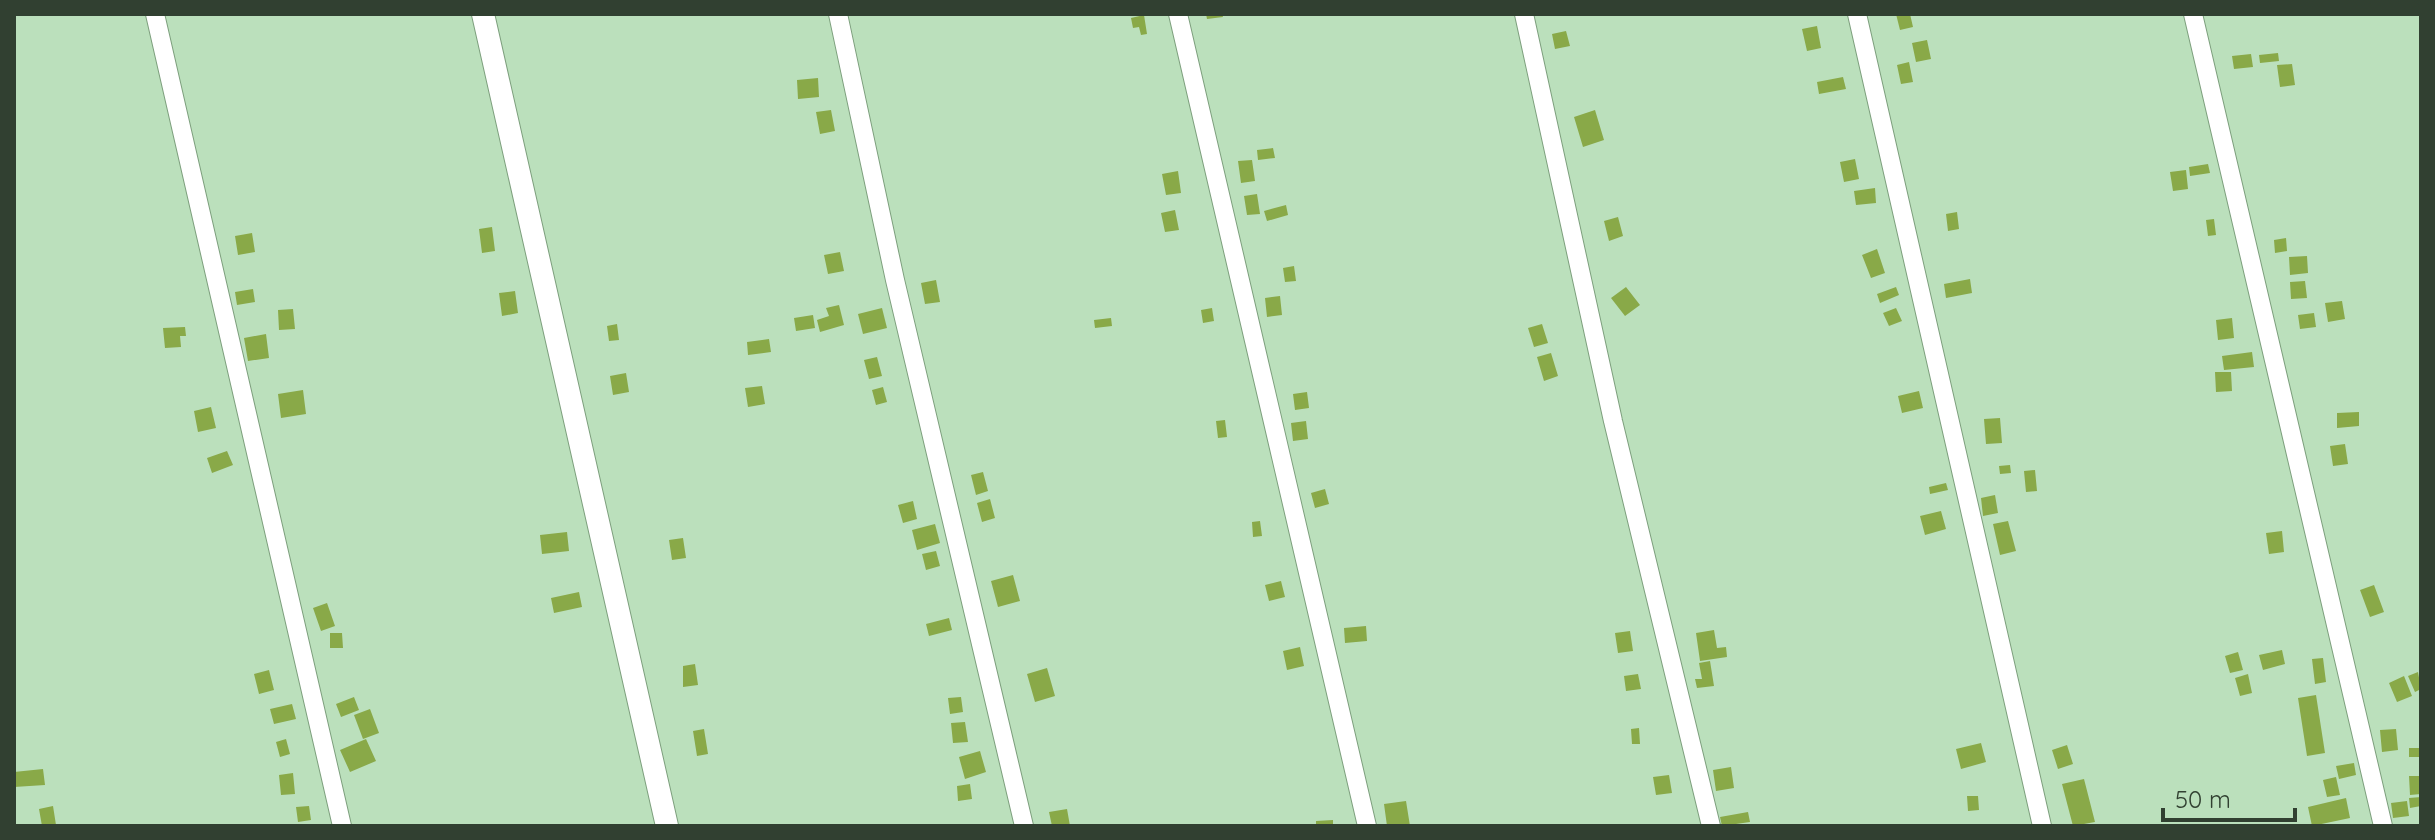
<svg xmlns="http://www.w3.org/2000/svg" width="2435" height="840" viewBox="0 0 2435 840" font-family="Quicksand,sans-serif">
<rect width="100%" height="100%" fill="#bbe0bc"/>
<path fill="#89a948" d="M1206 14H1222L1223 17 1207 19Z
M1896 14H1910L1913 27 1900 30Z
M1144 15 1147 34 1141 35 1139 27 1133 28 1131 18Z
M1817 26 1821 48 1807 51 1802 29Z
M1566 31 1570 46 1555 49 1552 34Z
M1927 40 1931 59 1916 62 1912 43Z
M2278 53 2279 61 2260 63 2259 55Z
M2251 54 2253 67 2234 69 2232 56Z
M1909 62 1913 82 1901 84 1897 65Z
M2292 64 2295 85 2280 87 2277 65Z
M1843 77 1846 89 1819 94 1817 82Z
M818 78 819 97 798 99 797 80Z
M831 110 835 131 820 134 816 112Z
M1595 110 1604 140 1583 147 1574 117Z
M1273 148 1275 158 1258 160 1257 150Z
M1855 159 1859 179 1844 182 1840 162Z
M1252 160 1255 181 1241 183 1238 161Z
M2208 164 2210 173 2190 176 2189 167Z
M2186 170 2188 189 2173 191 2170 172Z
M1178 171 1181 193 1166 195 1162 174Z
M1875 188 1876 203 1856 205 1854 191Z
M1257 194 1260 214 1247 215 1244 196Z
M1286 205 1288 215 1267 221 1264 211Z
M1175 210 1179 230 1165 232 1161 213Z
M1957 212 1959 229 1948 231 1946 214Z
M1618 217 1623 236 1609 241 1604 221Z
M2214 219 2216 235 2208 236 2206 220Z
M492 227 495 251 482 253 479 229Z
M252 233 255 252 238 255 235 236Z
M2286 238 2287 251 2275 253 2274 240Z
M1877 249 1885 273 1871 278 1862 255Z
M840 252 844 271 828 274 824 255Z
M2307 256 2308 273 2290 275 2289 257Z
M1294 266 1296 281 1285 282 1283 268Z
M1970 279 1972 293 1946 298 1944 284Z
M936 280 940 302 925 304 921 283Z
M2305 281 2307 298 2291 299 2290 282Z
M1626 287 1640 305 1625 316 1611 298Z
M1896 287 1899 295 1880 303 1877 294Z
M253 289 255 302 237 305 235 292Z
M515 291 518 313 502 316 499 293Z
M1280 296 1282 315 1267 317 1265 298Z
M2342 301 2345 319 2328 322 2325 303Z
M839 305 844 325 820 332 817 320 829 316 826 308Z
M882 308 887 328 863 334 858 314Z
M1212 308 1214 321 1203 323 1201 310Z
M1896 308 1902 321 1889 326 1883 313Z
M293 309 295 329 279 330 278 310Z
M2314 313 2316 327 2300 329 2298 315Z
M813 315 815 328 796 331 794 318Z
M1111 318 1112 326 1095 328 1094 320Z
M2232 318 2234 338 2218 340 2216 320Z
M617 324 619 340 609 341 607 326Z
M1542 324 1548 343 1534 347 1528 328Z
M185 327 186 336H180L181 347 165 348 163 328Z
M266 334 269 358 248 361 244 338Z
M769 339 771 352 748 355 747 342Z
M2252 352 2254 367 2224 370 2222 356Z
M1551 353 1558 376 1544 381 1537 357Z
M877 357 882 376 869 379 864 360Z
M2215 372H2231L2232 391 2216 392Z
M626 373 629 392 613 395 610 376Z
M762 386 765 404 748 407 745 388Z
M883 387 887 402 876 405 872 390Z
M303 390 306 414 281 418 278 394Z
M1919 391 1923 408 1902 413 1898 396Z
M1307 392 1309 408 1295 410 1293 394Z
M211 407 216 428 198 432 194 411Z
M2359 412V426L2337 428V413Z
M2000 418 2002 443 1986 444 1984 419Z
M1225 420 1227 437 1218 438 1216 421Z
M1306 421 1308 439 1293 441 1291 423Z
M2345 444 2348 464 2333 466 2330 446Z
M227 451 233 465 212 473 207 458Z
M2010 465 2011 473 2000 474 1999 466Z
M2035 470 2037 491 2026 492 2024 471Z
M983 472 988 491 976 495 971 475Z
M1946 483 1948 490 1930 494 1929 487Z
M1325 489 1329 504 1315 508 1311 493Z
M1995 495 1998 513 1983 516 1981 498Z
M990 499 995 518 982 522 977 503Z
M913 501 917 519 903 523 898 505Z
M1941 511 1946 529 1925 535 1920 516Z
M1260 521 1262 536 1253 537 1252 522Z
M2008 521 2016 551 2000 555 1993 524Z
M935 524 940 543 917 550 912 530Z
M2282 531 2284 552 2269 554 2266 533Z
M567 532 569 551 542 554 540 535Z
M683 538 686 558 672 560 669 540Z
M936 551 940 566 926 570 922 554Z
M1013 575 1020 601 998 607 991 581Z
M1281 581 1285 597 1269 601 1265 585Z
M2374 585 2384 612 2370 617 2360 590Z
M579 592 582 607 554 613 551 598Z
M327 603 335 626 321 631 313 608Z
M949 618 952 630 929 636 926 624Z
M1366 626 1367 641 1345 643 1344 628Z
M1714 630 1717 648 1726 647 1727 657 1700 661 1696 633Z
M1630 631 1633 651 1618 653 1615 633Z
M330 633H342L343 648H330Z
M1300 647 1304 666 1287 670 1283 651Z
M2282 650 2285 664 2263 670 2259 655Z
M2238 652 2243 670 2230 673 2225 656Z
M2323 658 2326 682 2315 684 2312 659Z
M1710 661 1714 686 1697 688 1695 679H1702L1699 663Z
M695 664 698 685 683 687V666Z
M1047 668 1055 696 1035 702 1027 674Z
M269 670 274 690 259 694 254 674Z
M2418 672 2421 689 2415 692 2408 676Z
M1638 674 1641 689 1626 691 1624 676Z
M2248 674 2252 693 2240 696 2235 678Z
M2404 676 2412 696 2397 702 2389 683Z
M2316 695 2325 753 2307 756 2298 698Z
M354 697 359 710 341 717 336 704Z
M961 697 963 712 950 714 948 698Z
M292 704 296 719 274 724 270 709Z
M370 709 379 733 363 739 354 715Z
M965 722 968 742 953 743 951 723Z
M1639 728 1640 744H1632L1631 729Z
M704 729 708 754 697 756 693 731Z
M2396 729 2398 750 2382 752 2380 730Z
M286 739 290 754 280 757 276 742Z
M366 739 376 761 350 772 340 750Z
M1981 743 1986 762 1961 769 1956 749Z
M2067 745 2073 764 2058 769 2052 750Z
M2409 748H2421V757H2409Z
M980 751 986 772 965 779 959 757Z
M2354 763 2356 775 2339 779 2336 766Z
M1731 767 1734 788 1716 791 1713 770Z
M43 769 45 785 14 787V772Z
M293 773 295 794 281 795 279 775Z
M1669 775 1672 793 1656 795 1653 777Z
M2409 776H2421V794L2410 795Z
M2336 777 2340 795 2327 797 2323 780Z
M2084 779 2095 822 2073 826 2062 784Z
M970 784 972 799 958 801 957 786Z
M1967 796H1978L1979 810 1968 811Z
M2421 797V806L2410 808 2409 798Z
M2346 798 2350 818 2312 826 2308 807Z
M1406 801 1410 826H1387L1384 804Z
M2407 801 2409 816 2393 818 2391 803Z
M53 806 56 825 42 826 39 809Z
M309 806 311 820 298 822 296 807Z
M1067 809 1070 826H1052L1049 812Z
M1748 812 1750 822 1722 826 1720 817Z
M1333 820V826H1316V821Z"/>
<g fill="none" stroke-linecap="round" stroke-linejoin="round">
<defs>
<path id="minor" d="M155 14 342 826
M838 14 895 280 1024 826
M1178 14 1367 826
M1524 14 1613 421 1711 826
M1857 14 2042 826
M2193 14 2383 826"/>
<path id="tertiary" d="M483 14 667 826"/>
</defs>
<use href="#minor" stroke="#7d9f7d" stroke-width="20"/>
<use href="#tertiary" stroke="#7d9f7d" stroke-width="24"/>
<use href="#minor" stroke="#fff" stroke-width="18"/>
<use href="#tertiary" stroke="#fff" stroke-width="22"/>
</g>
<rect width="2435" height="840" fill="none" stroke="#314031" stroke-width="32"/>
<path d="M2163 808v12h132v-12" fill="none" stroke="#314031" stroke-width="4"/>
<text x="2175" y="808" font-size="24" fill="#314031" stroke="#bbe0bc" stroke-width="6" paint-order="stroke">50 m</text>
</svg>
